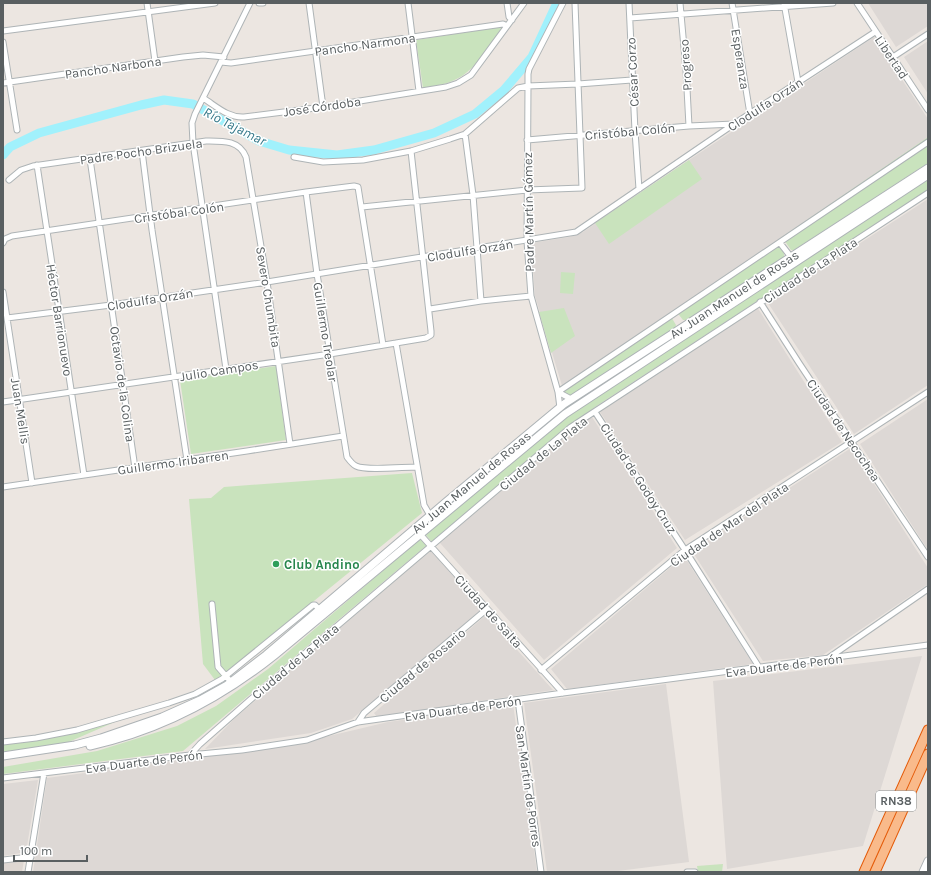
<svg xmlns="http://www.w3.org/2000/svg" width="931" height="875" viewBox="0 0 931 875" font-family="Karla,sans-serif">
<rect width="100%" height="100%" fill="#ece6e1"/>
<path fill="#ddd8d5" d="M868 3H928V26L896 47Z
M874 37 928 119V137L563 389 535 296 531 243 569 237 583 232 689 160Z
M928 41V94L904 57Z
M928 199V385L854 434 768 303Z
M757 307 842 442 685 540 600 412Z
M928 399V550L860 444Z
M592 417 677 548 544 660 440 543 570 431Z
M851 448 928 568V584L823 655 763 661 692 551Z
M430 550 482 609 352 719 311 733 205 749 234 719Z
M684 556 753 664 567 689 551 669Z
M486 615 553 690 377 717 374 713Z
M922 656 863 846 727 869 713 681Z
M666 684 689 862 610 872H547L524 703Z
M513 704 537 872H33L47 778 291 745 388 722Z
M38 780 26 852 3 856V784Z"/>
<path fill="#ded7d2" d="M24 860 22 872H3V863Z"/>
<path fill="#c9e3bd" d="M493 28H501C498 36 492 44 486 51 466 78 455 83 423 88L416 40Z
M928 137V163L794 250H791L782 237Z
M689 160 702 179 609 244 595 223Z
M928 178V190L598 405 569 426 432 542 425 534 573 412Z
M776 242 784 253V257L689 320H683L676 311Z
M561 272 575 273 573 294 560 293Z
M564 308 575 336 551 353 539 312Z
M670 315 676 325 675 328 570 397 566 395 563 389Z
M276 366 286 440 191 454 180 380Z
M412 473 422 513 228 671 215 680 203 664 189 499 211 498 224 487Z
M421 538 427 545 183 751 3 774V767L97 751 177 726 216 706 268 669Z
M117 721 64 744 3 753V744L69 734Z
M723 864 722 872H698L697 866Z"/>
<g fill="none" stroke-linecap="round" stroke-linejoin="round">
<path stroke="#a1f1fc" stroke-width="9" d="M3 155 10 147 39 133 141 105 164 100 193 104 259 141 289 150 337 155 374 150 434 133 475 114 504 90 532 57 557 3"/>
<defs>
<path id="street" d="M147 3 155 61
M259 3H263
M309 3 323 107
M408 3 419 91
M507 3 509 17 512 20
M629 3 635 131 639 189
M680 3 686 70 689 126
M732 3 750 114
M784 3 798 82
M857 3 928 110
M630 18 833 3
M3 31 215 3
M3 42 17 130
M893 57 928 34
M221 62 231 63 503 24 507 26
M3 83 183 57 203 55 224 57
M203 98C216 106 228 118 244 117L323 107 446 87 458 83 471 75 524 3
M465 134 473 195 481 301
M527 140 689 126 734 124
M142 151 152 230 187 460
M294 157 323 162 363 160 411 151 450 139 465 134 518 88 528 86V74L529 69 563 3
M90 159 135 468
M37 165 84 475
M9 180 21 170 33 166 206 141C223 141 239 140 246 157L267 282 290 444
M306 192 317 274 347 457C350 461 352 464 356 466 366 471 403 467 417 467
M362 207 527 190 582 188 575 3
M3 243 5 239 12 236 306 192 354 186 358 187 383 345
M780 243 791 257
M3 292 32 483
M760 302 799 363 928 557
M430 309 481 301 531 296
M7 318 111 305 267 282 576 232 734 124 875 32
M396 343 424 505 431 517
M226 369 193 143 192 123 195 114 250 3
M571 399 558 392 531 296 527 241 528 86 578 84 632 80
M3 402 330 354 426 338 431 335V331L411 151
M560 408 558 392 928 142
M595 412 685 550 759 667
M3 487 247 451 343 436
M419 533 563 693
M212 604 218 667 231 682
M827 659 928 589
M541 670 685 550 928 392
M518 700 541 872
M358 722 364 713 487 609
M3 742 36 738 77 730 169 703 195 694 222 679 313 605H315L320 610
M190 755 200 744 250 700 571 427 928 193
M3 778 190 755 242 750 307 740 358 722 563 693 928 645
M3 860 31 857
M28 872 44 773
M687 872H695"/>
<path id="secondary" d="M90 746C159 731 220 699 275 655L565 414 928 175
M3 756 75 745 101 738 162 717 200 700 227 685 266 655 446 502 564 404 928 168
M923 872 928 861"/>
<path id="highway" d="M864 872 928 730
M875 872 928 754"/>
</defs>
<use href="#street" stroke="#aeb4b6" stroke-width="7"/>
<use href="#secondary" stroke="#adb3b6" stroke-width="9"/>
<use href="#highway" stroke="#e45a08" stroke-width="11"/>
<use href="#street" stroke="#fff" stroke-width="5"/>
<use href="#secondary" stroke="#fff" stroke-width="7"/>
<use href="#highway" stroke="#f9ba8b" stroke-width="9"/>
</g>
<circle fill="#2e9e5b" stroke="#fff" stroke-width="1.5" cx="276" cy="564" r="4"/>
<g text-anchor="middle" stroke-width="3" stroke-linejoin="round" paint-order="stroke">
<rect fill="#fff" stroke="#8b8f90" stroke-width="1" x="876" y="791" width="40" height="20" rx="3"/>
<g font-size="12" font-weight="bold" fill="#595f61">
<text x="896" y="805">RN38</text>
</g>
<g font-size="13" fill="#595f61" stroke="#fff">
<text transform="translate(365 44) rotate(-8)" y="5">Pancho Narmona</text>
<text transform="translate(892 57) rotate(56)" y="5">Libertad</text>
<text transform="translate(741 59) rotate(81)" y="5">Esperanza</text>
<text transform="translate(685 65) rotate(-94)" y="5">Progreso</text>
<text transform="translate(113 67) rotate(-8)" y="5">Pancho Narbona</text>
<text transform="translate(632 72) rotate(-93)" y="5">César Corzo</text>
<text transform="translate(765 104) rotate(-33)" y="5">Clodulfa Orzán</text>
<text transform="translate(322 106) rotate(-8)" y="5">José Córdoba</text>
<text transform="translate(630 131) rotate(-5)" y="5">Cristóbal Colón</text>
<text transform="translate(141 151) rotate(-8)" y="5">Padre Pocho Brizuela</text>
<text transform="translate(179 212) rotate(-8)" y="5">Cristóbal Colón</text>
<text transform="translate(528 212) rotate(-91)" y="5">Padre Martín Gómez</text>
<text transform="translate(470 250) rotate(-9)" y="5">Clodulfa Orzán</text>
<text transform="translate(810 270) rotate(-33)" y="5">Ciudad de La Plata</text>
<text transform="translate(734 294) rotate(-33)" y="5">Av. Juan Manuel de Rosas</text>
<text transform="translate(269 297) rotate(81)" y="5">Severo Chumbita</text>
<text transform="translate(150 299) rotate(-9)" y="5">Clodulfa Orzán</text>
<text transform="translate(60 320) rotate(81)" y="5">Héctor Barrionuevo</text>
<text transform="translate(326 332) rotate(81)" y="5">Guillermo Treolar</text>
<text transform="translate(219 370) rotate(-9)" y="5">Julio Campos</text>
<text transform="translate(123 384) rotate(82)" y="5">Octavio de la Colina</text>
<text transform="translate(21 411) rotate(81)" y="5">Juan Mellis</text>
<text transform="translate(844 430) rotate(56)" y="5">Ciudad de Necochea</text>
<text transform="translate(543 453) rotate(-39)" y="5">Ciudad de La Plata</text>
<text transform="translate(173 462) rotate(-8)" y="5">Guillermo Iribarren</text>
<text transform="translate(639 478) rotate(57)" y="5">Ciudad de Godoy Cruz</text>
<text transform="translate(471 482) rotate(-40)" y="5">Av. Juan Manuel de Rosas</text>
<text transform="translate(729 524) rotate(-34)" y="5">Ciudad de Mar del Plata</text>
<text transform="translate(489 611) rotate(48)" y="5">Ciudad de Salta</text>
<text transform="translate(295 661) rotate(-40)" y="5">Ciudad de La Plata</text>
<text transform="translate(422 665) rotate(-40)" y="5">Ciudad de Rosario</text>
<text transform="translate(784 665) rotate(-7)" y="5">Eva Duarte de Perón</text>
<text transform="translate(463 708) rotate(-8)" y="5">Eva Duarte de Perón</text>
<text transform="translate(144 761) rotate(-7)" y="5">Eva Duarte de Perón</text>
<text transform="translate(529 786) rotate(82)" y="5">San Martín de Porres</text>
</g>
<g font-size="13" font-weight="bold" fill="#27864d" stroke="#fff" text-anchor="start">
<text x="284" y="569">Club Andino</text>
</g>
<g font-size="14" font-style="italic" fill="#35798a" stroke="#fff">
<text transform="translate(235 126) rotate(27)" y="5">Río Tajamar</text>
</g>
</g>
<rect width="931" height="875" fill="none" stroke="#595f61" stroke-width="8"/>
<path d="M14 855v6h73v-6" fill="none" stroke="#595f61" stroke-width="2"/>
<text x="20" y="855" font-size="12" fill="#595f61" stroke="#ffffff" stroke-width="3" paint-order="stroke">100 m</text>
</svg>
